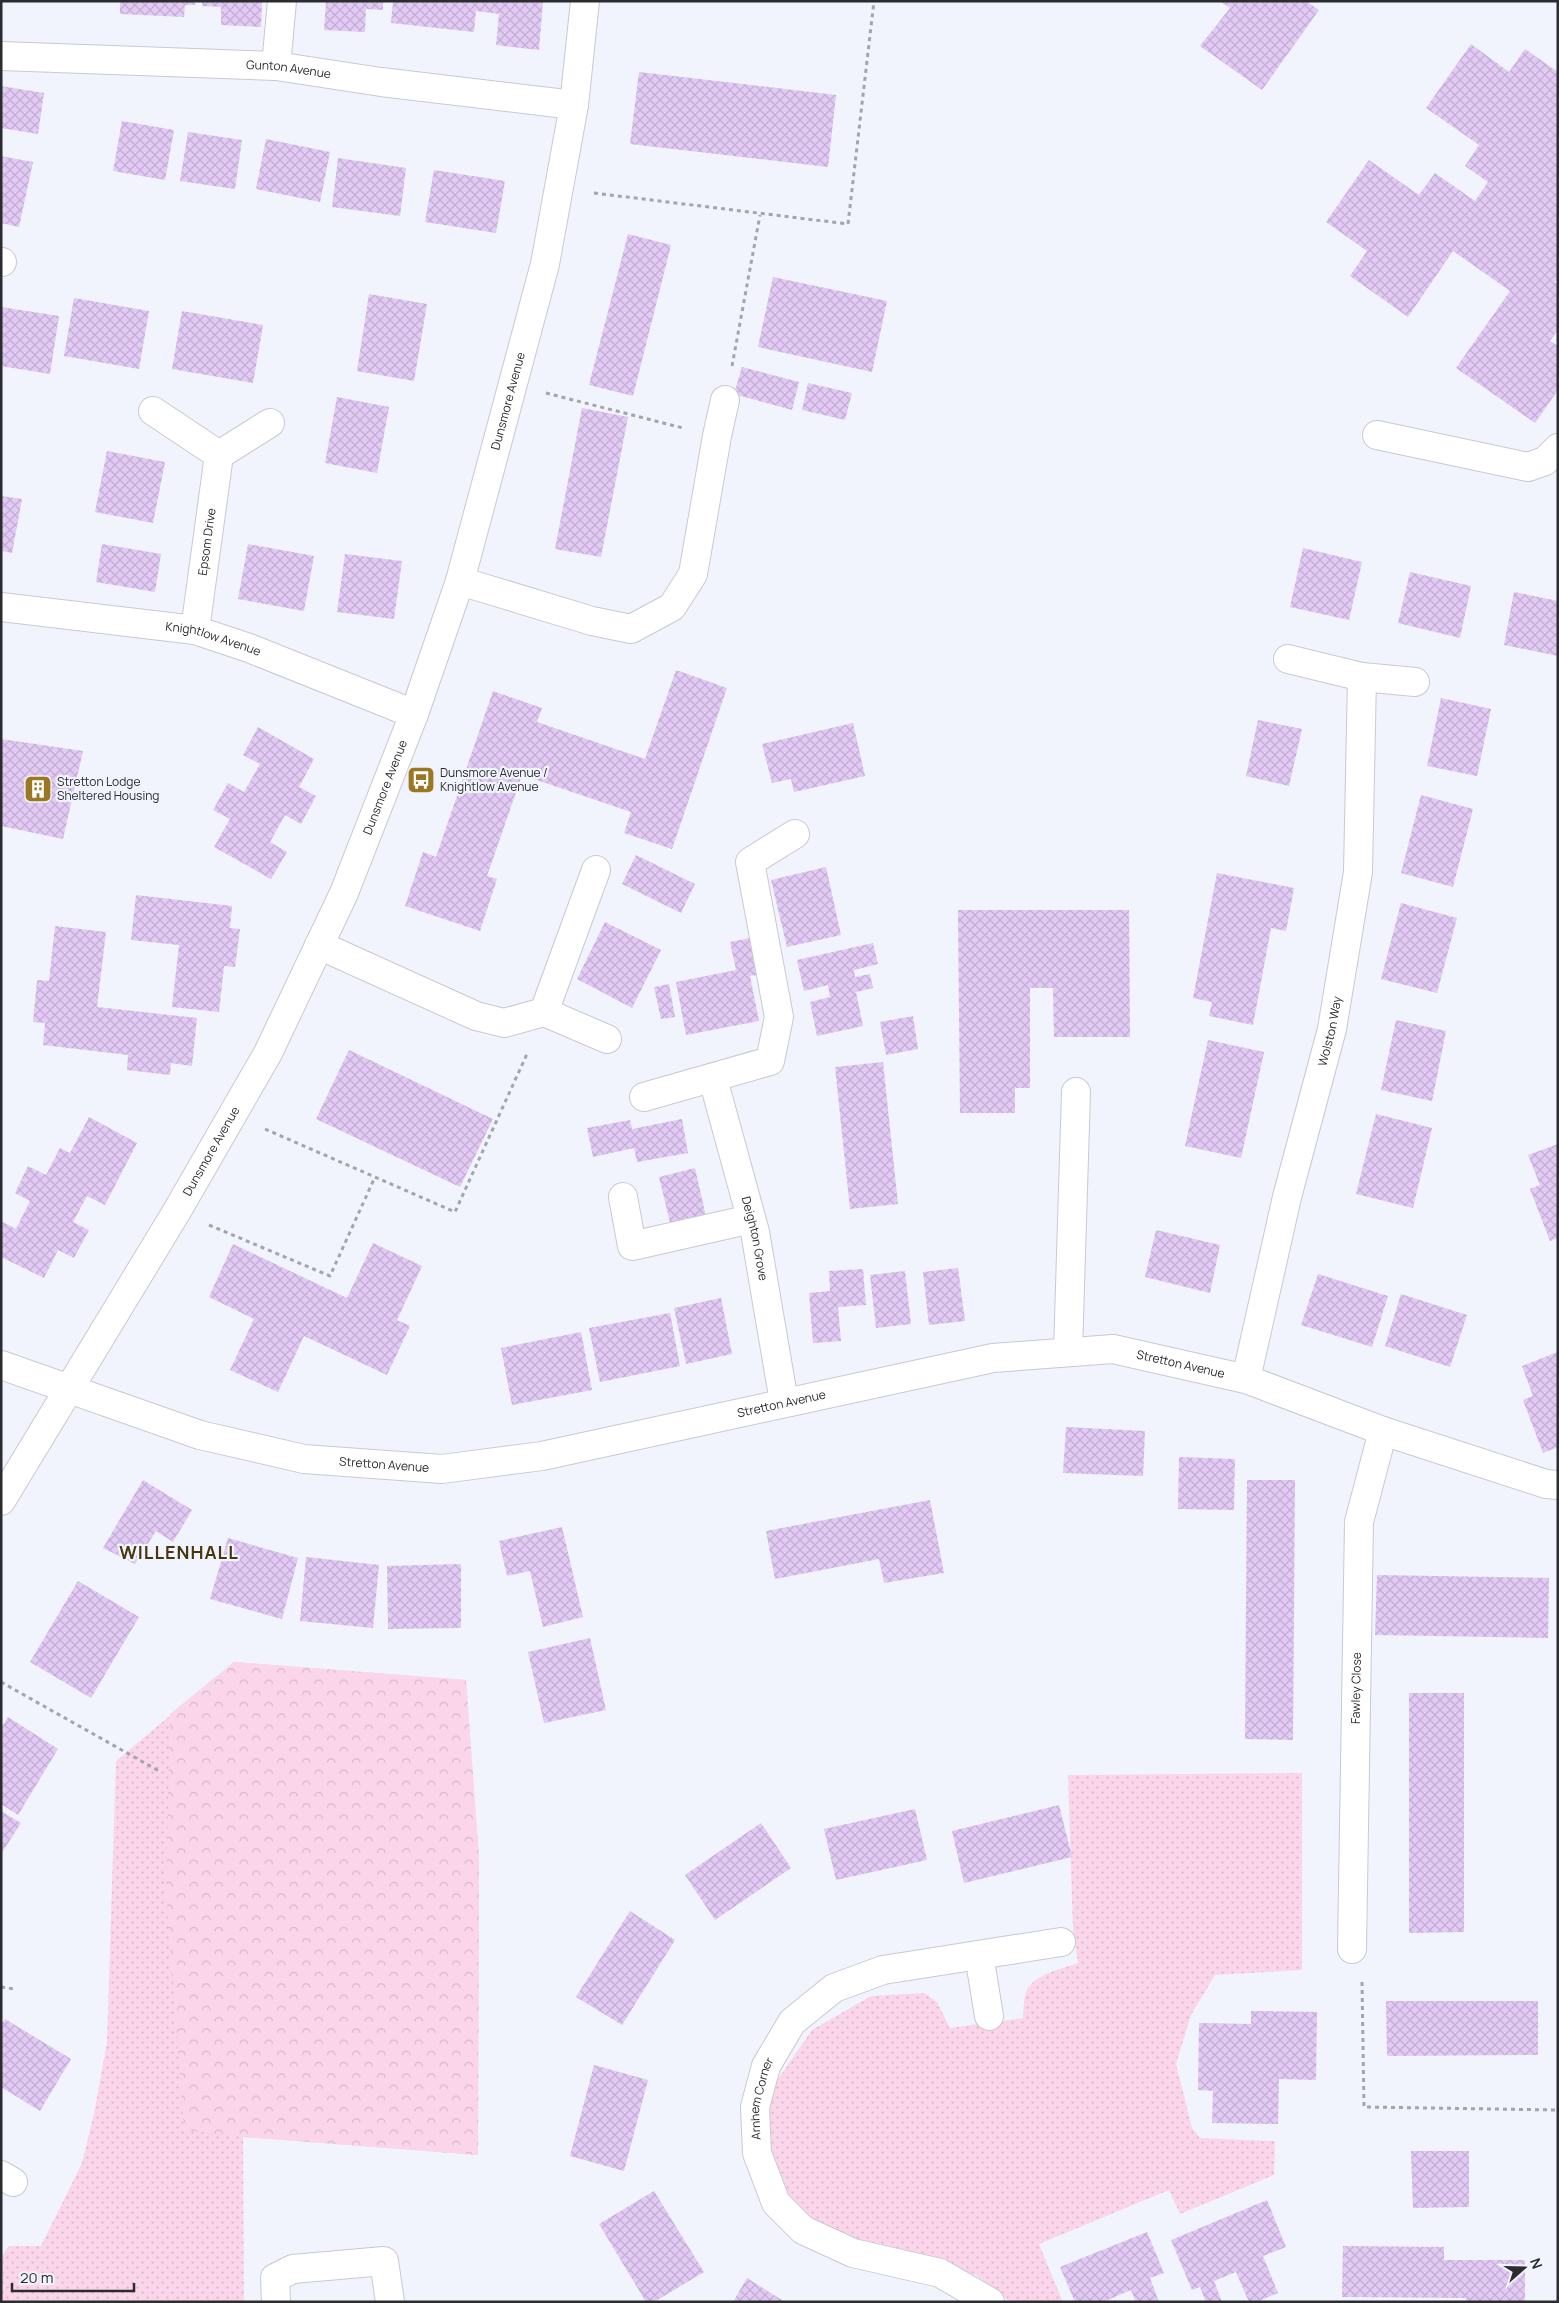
<svg xmlns="http://www.w3.org/2000/svg" width="1559" height="2303" viewBox="0 0 1559 2303" font-family="Manrope,sans-serif">
<defs>
<pattern id="grass-dots" width="8" height="8" patternUnits="userSpaceOnUse" patternTransform="scale(1.25)"><rect width="8" height="8" fill="#fbd6eb"/><path d="M2 2h.1M6 6h.1" fill="none" stroke="#d7b8ca" stroke-width="1.8" stroke-linecap="round"/></pattern>
<pattern id="forest-crowns" width="20" height="18" patternUnits="userSpaceOnUse" patternTransform="scale(1.25)"><rect width="20" height="18" fill="#fbd6eb"/><path d="M2 6a3 3 0 1 1 6 0M12 15a3 3 0 1 1 6 0" fill="none" stroke="#d7b8ca"/></pattern>
<pattern id="building-cross-hatch" width="8" height="8" patternUnits="userSpaceOnUse" patternTransform="scale(1.25)"><rect width="8" height="8" fill="#e2caf5"/><path d="M0 0l8 8M0 8l8-8" fill="none" stroke="#c2aed2"/></pattern>
</defs>
<rect width="100%" height="100%" fill="#f1f3fd"/>
<path fill="url(#grass-dots)" d="M234 1662 466 1680 479 1858 478 2155 243 2137 244 2302H1V2257L9 2246H41L82 2163 94 2114 107 2042 116 1761Z
M1302 1773V1970L1215 1975 1191 2015 1176 2064 1192 2128 1200 2138 1275 2141 1274 2175 1180 2214 1169 2190 1039 2244 1063 2302H1011L976 2275 820 2228 796 2208 770 2161 766 2121 776 2082 812 2030 871 1996 924 1993 937 2002 950 2028 1023 2018C1024 2010 1023 1998 1027 1990 1035 1974 1062 1969 1078 1963L1073 1928 1068 1775Z"/>
<path fill="url(#forest-crowns)" d="M234 1662 466 1680 479 1858 478 2155 243 2137 184 2130 166 1894 170 1714Z"/>
<path fill="url(#building-cross-hatch)" d="M120 1H195V5H185L184 17 120 14Z
M202 1H262L261 27 221 25V7L202 6Z
M326 1H383V10L366 9 365 32 324 30Z
M393 1H543L539 50 496 45 499 14 476 11 474 32 391 23Z
M1220 1H1306L1319 10 1262 90 1200 46 1230 8Z
M1471 44 1509 72 1525 49 1558 72V278L1555 282 1558 284V330L1550 341 1558 346V390L1535 423 1456 368 1510 291 1453 251 1408 317 1350 276 1367 251 1326 222 1369 160 1419 195 1435 173 1475 201 1488 182 1465 166 1479 145 1426 108Z
M639 72 836 95 828 167 630 144Z
M1 86 44 93 38 134 1 128Z
M122 121 174 130 165 180 113 171Z
M188 132 242 140 235 189 180 181Z
M266 139 330 152 320 202 256 189Z
M1 156 33 162 19 227 1 223Z
M338 158 406 168 400 216 332 207Z
M434 170 505 181 496 233 425 222Z
M628 234 671 245 633 396 589 385Z
M773 277 887 301 872 372 758 347Z
M369 294 427 304 414 381 357 371Z
M74 298 149 311 139 369 64 356Z
M1 307 59 316 50 374 1 366Z
M182 311 263 325 253 383 172 369Z
M742 367 799 382 792 410 734 394Z
M808 383 852 393 845 420 802 410Z
M337 397 389 407 377 473 325 463Z
M582 408 628 417 601 557 555 549Z
M107 451 165 462 153 523 95 512Z
M1 496 22 499 12 553 1 551Z
M102 544 161 554 155 592 96 582Z
M248 544 314 556 304 611 238 599Z
M1303 548 1362 562 1349 620 1290 607Z
M345 554 402 561 394 619 337 612Z
M1410 572 1471 586 1460 638 1398 623Z
M1514 592 1558 601V656L1504 645Z
M676 670 727 688 672 849 624 833 631 812 522 775 487 876 497 879 480 931 405 906 423 852 436 857 493 691 542 708 537 722 645 759Z
M1441 698 1491 709 1477 776 1427 766Z
M1258 720 1302 729 1289 786 1246 776Z
M853 723 865 776 794 792 791 779 772 783 762 744Z
M258 727 314 759 299 787 316 796 301 824 285 815 270 842 287 852 271 879 214 847 230 819 213 810 228 783 244 792 260 764 243 755Z
M1 739 83 751 63 839 1 826Z
M1421 795 1473 809 1453 887 1401 873Z
M636 855 695 884 681 913 622 884Z
M826 867 841 935 787 947 771 880Z
M1217 873 1294 888 1286 931 1271 928 1253 1025 1209 1016 1212 1002 1193 998Z
M136 895 232 906 230 928 240 929 235 967 224 966 219 1012 172 1007 179 945 131 940Z
M1401 903 1457 918 1437 993 1381 979Z
M958 910H1129L1130 1037H1054L1053 988H1030V1088H1015V1113H960Z
M605 922 661 950 632 1008 577 979Z
M55 926 106 932 97 1007 197 1018 192 1066 171 1063 170 1075 127 1070 128 1055 43 1045 45 1023 33 1022 37 980 49 981Z
M755 937 762 974 750 976 759 1021 686 1035 676 982 736 970 730 942Z
M873 943 878 964 854 970 855 977 870 974 873 988 856 992 863 1026 817 1036 810 1002 830 997 828 985 804 991 797 960Z
M669 984 675 1017 661 1019 654 987Z
M913 1016 918 1049 886 1055 880 1022Z
M1396 1020 1446 1031 1432 1101 1381 1090Z
M1208 1040 1264 1052 1241 1158 1185 1146Z
M349 1050 493 1119 460 1187 316 1119Z
M883 1062 898 1204 850 1209 835 1067Z
M1376 1114 1432 1128 1413 1208 1356 1194Z
M89 1117 137 1143 105 1205 87 1196 73 1222 89 1230 74 1258 58 1250 44 1278 1 1257V1221L16 1229 30 1201 15 1193 28 1166 46 1175 60 1148 70 1153Z
M682 1119 688 1153 637 1162 634 1148 593 1157 587 1128 630 1120 632 1129Z
M1558 1144V1238L1550 1241 1530 1189 1540 1185 1528 1155Z
M695 1168 711 1239 676 1247 659 1177Z
M1156 1230 1220 1245 1210 1293 1145 1277Z
M373 1243 422 1266 397 1320 410 1326 387 1375 304 1336 278 1392 230 1370 254 1319 209 1297 233 1244 347 1298Z
M958 1268 965 1321 929 1325 923 1272Z
M863 1269 866 1305 838 1307 841 1341 813 1343 809 1293 830 1291 829 1271Z
M905 1271 911 1324 876 1328 870 1275Z
M1318 1274 1388 1296 1372 1347 1301 1325Z
M1401 1294 1467 1315 1450 1367 1385 1346Z
M721 1298 732 1354 686 1364 674 1308Z
M670 1313 680 1366 600 1382 589 1328Z
M581 1332 592 1390 512 1405 501 1348Z
M1558 1352V1447L1543 1453 1523 1400 1533 1396 1522 1366Z
M1066 1427 1145 1431 1143 1476 1063 1473Z
M1179 1457 1235 1459 1234 1510 1178 1509Z
M143 1480 192 1510 173 1542 156 1531 135 1564 103 1548Z
M1247 1480H1295L1293 1740 1245 1739Z
M930 1500 944 1573 884 1583 879 1559 775 1579 766 1531Z
M562 1527 583 1617 543 1627 530 1571 507 1576 499 1541Z
M228 1538 298 1558 282 1619 210 1599Z
M306 1557 379 1565 373 1628 300 1621Z
M461 1564V1628L388 1629 387 1566Z
M1377 1575 1549 1578 1548 1638 1375 1635Z
M78 1581 139 1617 91 1698 30 1662Z
M590 1638 606 1710 544 1723 528 1652Z
M1409 1693H1464V1932L1409 1933Z
M8 1717 58 1749 18 1815 1 1804V1728Z
M1059 1805 1072 1857 964 1883 952 1831Z
M915 1809 927 1860 836 1880 824 1829Z
M1 1811 21 1823 1 1854Z
M761 1823 791 1868 715 1920 685 1875Z
M630 1911 675 1940 622 2025 576 1997Z
M1386 2001H1538V2055L1387 2056Z
M1251 2011 1317 2012 1316 2080 1279 2079 1278 2124 1212 2123 1213 2091 1198 2090 1199 2023 1251 2024Z
M5 2019 71 2059 40 2111 1 2087V2024Z
M594 2065 648 2080 624 2171 570 2156Z
M1411 2151H1469V2207L1413 2208Z
M654 2191 704 2272 654 2302H646L599 2224Z
M1267 2200 1286 2247 1263 2256 1278 2293 1256 2302H1249L1236 2272 1214 2281 1222 2302H1206L1200 2287 1192 2290 1171 2240Z
M1147 2232 1164 2273 1150 2278 1159 2302H1136L1131 2290 1103 2302H1075L1060 2267Z
M1343 2246 1444 2247V2260H1525V2302H1466V2298L1342 2297Z
M747 2278 785 2302H733Z"/>
<g fill="none" stroke-linecap="round" stroke-linejoin="round">
<defs>
<g id="minor">
<path id="s1" d="M1 56 276 66 381 82 574 105"/>
<path d="M276 66 282 1"/>
<path d="M1 262H2"/>
<path d="M153 411 219 455 270 423"/>
<path d="M1377 435 1528 467 1545 461 1558 448"/>
<path d="M460 581 592 621 631 629 672 607 693 574 717 436 725 400"/>
<path id="s2" d="M1 607 195 630 249 648 414 714"/>
<path id="s3" d="M195 630 219 455"/>
<path d="M1288 659 1362 677 1415 682"/>
<path d="M319 945 476 1016 504 1023 544 1012 607 1039"/>
<path d="M544 1012 596 870"/>
<path id="s4" d="M713 1079 755 1232 784 1402"/>
<path d="M644 1097 770 1061 779 1017 750 862 795 834"/>
<path d="M623 1197 632 1246 751 1219"/>
<path d="M1068 1352 1076 1092"/>
<path id="s5" d="M1 1365 200 1435 304 1459 442 1469 542 1456 993 1358 1113 1349 1246 1379 1383 1431 1546 1484 1558 1485"/>
<path id="s6" d="M1246 1379 1287 1197 1332 1029 1358 872 1362 677"/>
<path id="s7" d="M1 1501 177 1211 268 1053 344 893 414 714 460 581 545 264 574 105 585 1"/>
<path id="s8" d="M1352 1949 1359 1522 1383 1431"/>
<path d="M979 1955 989 2016"/>
<path d="M1 2175 13 2182"/>
<path d="M276 2302 275 2278 293 2269 384 2261 390 2302"/>
<path id="s9" d="M990 2302 940 2273 853 2253 803 2230 776 2203 757 2153 755 2107 766 2066 792 2022 834 1988 883 1970 1061 1942"/>
</g>
</defs>
<use href="#minor" stroke="#c7cad3" stroke-width="30"/>
<path stroke="#a3a5ad" stroke-width="3" stroke-dasharray="4 4" stroke-linecap="butt" d="M594 193 848 224 874 1
M732 366 760 215
M546 393 683 428
M265 1129 455 1212 527 1054
M209 1225 330 1276 375 1177
M1 1682 159 1771
M1362 1982 1364 2107 1558 2110
M1 1987 15 1989"/>
<use href="#minor" stroke="#fff" stroke-width="28"/>
</g>
<defs>
<symbol id="bus-square" viewBox="-11 -11 22 22"><rect x="-9" y="-9" width="18" height="18" rx="4" fill="#9c7723" stroke="#f1f3fd"/><path d="M-5-6H5V4H4V6H2V4H-2V6H-4V4H-5ZM-3.5-4V0h7V-4ZM-3.5 1.2v1.5H-2V1.2ZM2 1.2v1.5H3.5V1.2Z" fill="#fff"/></symbol>
<symbol id="building-square" viewBox="-11 -11 22 22"><rect x="-9" y="-9" width="18" height="18" rx="4" fill="#9c7723" stroke="#f1f3fd"/><path d="M-4-6H4V6H1V3H-1V6H-4ZM-2.5-4.3h1.7v1.8h-1.7ZM.8-4.3h1.7v1.8H.8ZM-2.5-1h1.7V.8h-1.7ZM.8-1h1.7V.8H.8Z" fill="#fff"/></symbol>
</defs>
<g fill-rule="evenodd">
<use href="#bus-square" x="405" y="764" width="32" height="32"/>
<use href="#building-square" x="22" y="773" width="32" height="32"/>
</g>
<g text-anchor="middle" stroke-width="4.5" stroke-linejoin="round" paint-order="stroke">
<g font-size="12" fill="#2b2c30" stroke="#f1f3fd">
<text dy="4" stroke="none"><textPath href="#s1" startOffset="288">Gunton Avenue</textPath></text>
<text dy="4" stroke="none"><textPath href="#s7" startOffset="1218">Dunsmore Avenue</textPath></text>
<text dy="4" stroke="none"><textPath href="#s3" startOffset="89">Epsom Drive</textPath></text>
<text dy="4" stroke="none"><textPath href="#s2" startOffset="215">Knightlow Avenue</textPath></text>
<text dy="4" stroke="none"><textPath href="#s7" startOffset="812">Dunsmore Avenue</textPath></text>
<text dy="4" stroke="none"><textPath href="#s6" startOffset="358">Wolston Way</textPath></text>
<text dy="4" stroke="none"><textPath href="#s7" startOffset="408">Dunsmore Avenue</textPath></text>
<text dy="4" stroke="none"><textPath href="#s4" startOffset="165">Deighton Grove</textPath></text>
<text dy="4" stroke="none"><textPath href="#s5" startOffset="1208">Stretton Avenue</textPath></text>
<text dy="4" stroke="none"><textPath href="#s5" startOffset="802">Stretton Avenue</textPath></text>
<text dy="4" stroke="none"><textPath href="#s5" startOffset="398">Stretton Avenue</textPath></text>
<text dy="4" stroke="none"><textPath href="#s8" startOffset="261">Fawley Close</textPath></text>
<text dy="4" stroke="none"><textPath href="#s9" startOffset="349">Arnhem Corner</textPath></text>
</g>
<g font-size="12" fill="#2b2c30" stroke="#f1f3fd" text-anchor="start">
<text x="440" y="777">Dunsmore Avenue /<tspan x="440" dy="14">Knightlow Avenue</tspan></text>
<text x="57" y="786">Stretton Lodge<tspan x="57" dy="14">Sheltered Housing</tspan></text>
</g>
<g font-size="18" font-weight="bold" letter-spacing="1" fill="#48360e" stroke="#f1f3fd">
<text x="179" y="1559">WILLENHALL</text>
</g>
</g>
<rect width="1559" height="2303" fill="none" stroke="#2b2c30" stroke-width="5"/>
<g transform="translate(1524 2268) rotate(70)" stroke="#f1f3fd" stroke-width="4" paint-order="stroke">
<path d="M0-4L9 19L0 12L-9 19Z" fill="#2b2c30"/>
<text y="-8" font-size="14" font-weight="bold" text-anchor="middle" fill="#2b2c30">N</text>
</g>
<path d="M12 2283v8h122v-8" fill="none" stroke="#2b2c30" stroke-width="2.5"/>
<text x="20" y="2283" font-size="15" fill="#2b2c30" stroke="#f1f3fd" stroke-width="4" paint-order="stroke">20 m</text>
</svg>
